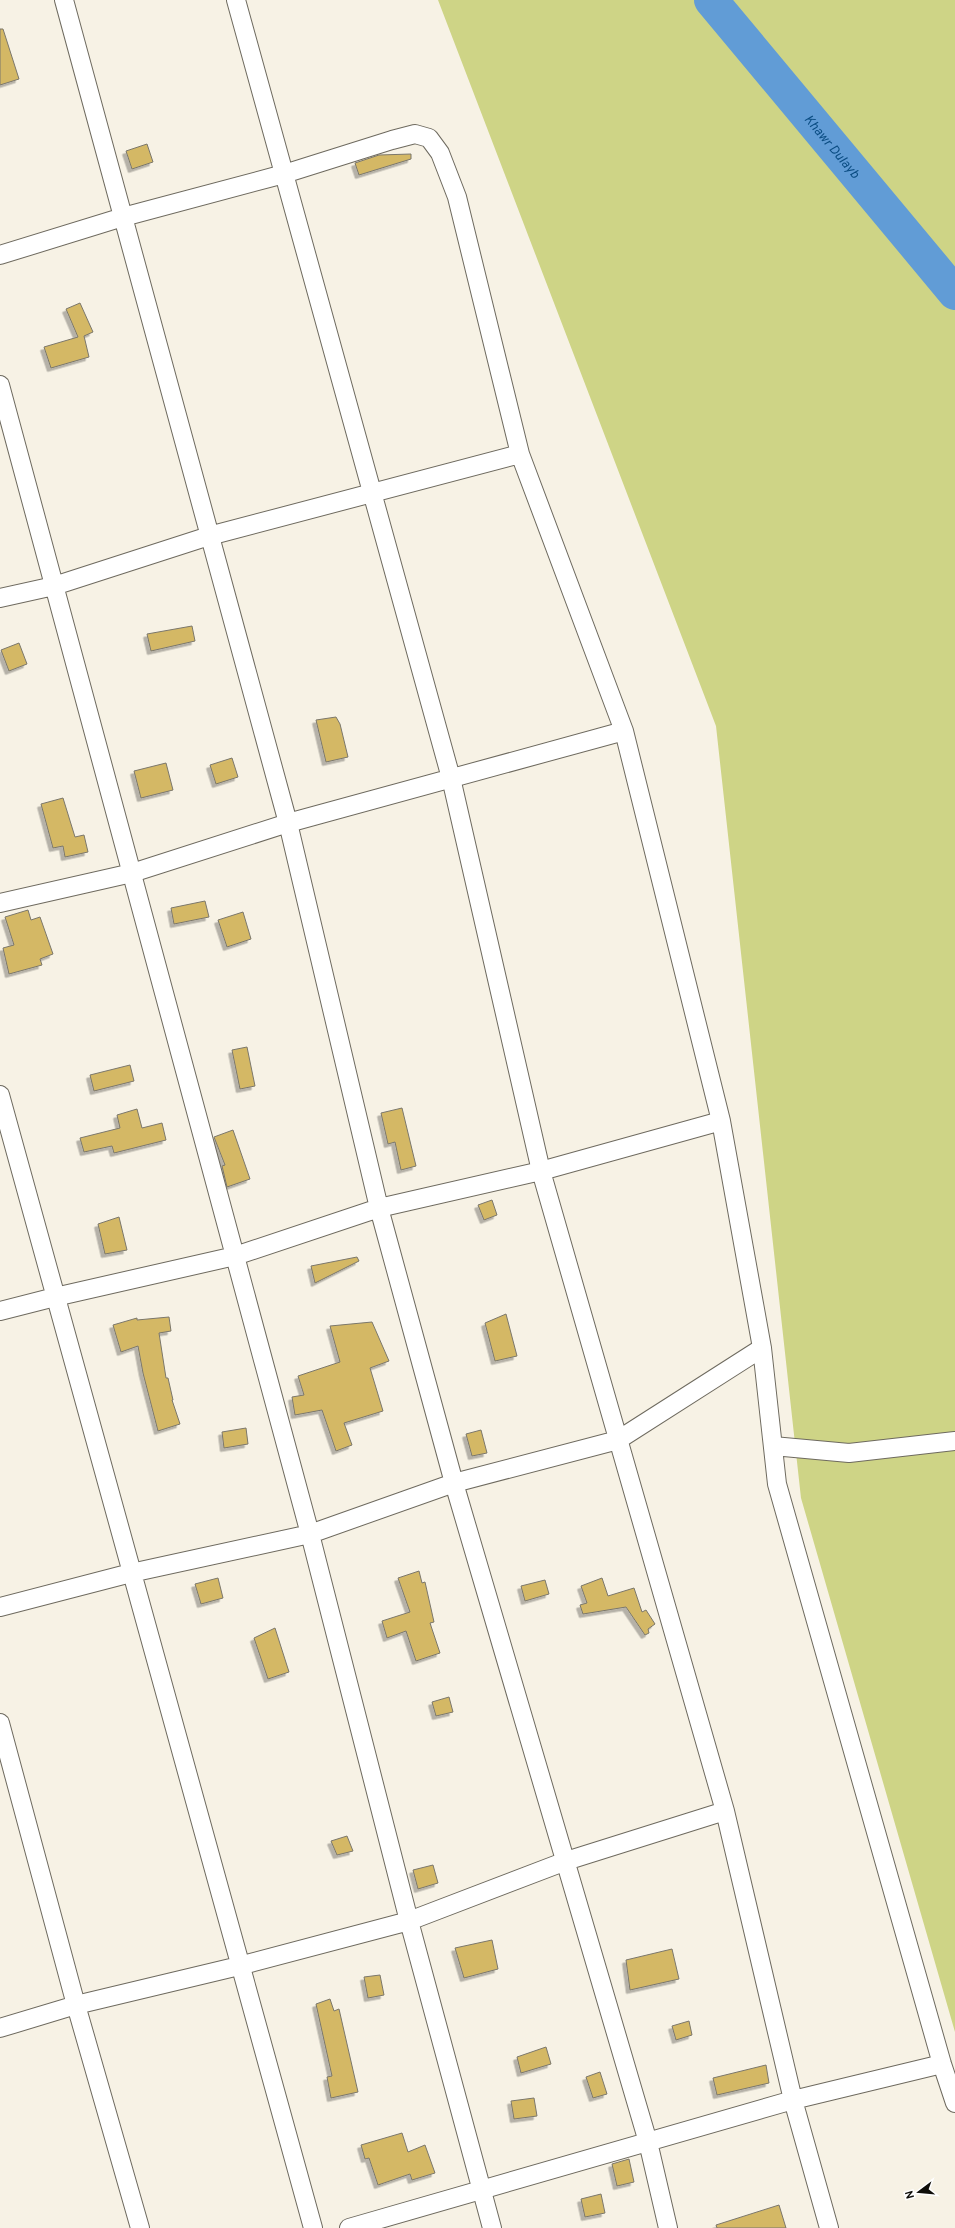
<svg xmlns="http://www.w3.org/2000/svg" width="955" height="2228" viewBox="0 0 955 2228" font-family="Overpass,sans-serif">
<defs>
<filter id="shadow"><feDropShadow dx="-3.5" dy="3.5" stdDeviation="0" flood-color="#0004"/></filter>
</defs>
<rect width="100%" height="100%" fill="#f7f2e5"/>
<path fill="#ced486" d="M438 0H955V2032L801 1498 716 726Z"/>
<g fill="none" stroke-linecap="round" stroke-linejoin="round">
<path stroke="#619cd6" stroke-width="34" id="s1" d="M711 0 955 293"/>
</g>
<path fill="#d4b865" stroke="#7b776b" filter="url(#shadow)" d="M0 29H3L19 79 0 85Z
M147 144 153 162 132 169 126 151Z
M411 154V159L359 175 355 163 379 155Z
M80 303 93 332 84 336 89 357 51 368 44 347 78 337 66 309Z
M192 626 195 641 151 651 147 634Z
M19 643 27 664 9 671 1 650Z
M336 717 340 724 348 757 326 762 316 720Z
M232 758 238 777 216 784 210 765Z
M166 763 173 790 141 798 134 771Z
M63 798 75 837 84 835 88 852 65 857 63 846 53 848 41 804Z
M205 901 209 917 174 924 171 908Z
M28 910 31 920 40 917 53 954 40 959 42 965 9 974 3 948 14 945 5 917Z
M243 912 251 939 227 947 218 920Z
M247 1047 255 1086 240 1089 232 1050Z
M130 1065 134 1081 94 1091 90 1075Z
M402 1108 416 1166 401 1170 395 1142 388 1144 381 1113Z
M137 1109 142 1128 162 1123 166 1140 114 1153 112 1146 84 1152 80 1138 120 1128 117 1115Z
M233 1130 250 1179 227 1187 222 1166 225 1165 214 1137Z
M492 1200 497 1215 484 1220 478 1205Z
M119 1217 127 1250 105 1254 98 1224Z
M357 1257 359 1261 315 1283 311 1266Z
M506 1314 517 1356 495 1361 485 1323Z
M169 1317 171 1331 159 1333 166 1378H168L173 1400H172L180 1424 158 1431 143 1373 138 1346 121 1352 113 1325 137 1318V1320Z
M372 1322 389 1361 370 1368 383 1411 344 1423 352 1445 336 1451 322 1410 295 1415 292 1397 304 1395 298 1376 340 1362 330 1326Z
M246 1428 248 1444 224 1448 222 1432Z
M481 1430 487 1453 472 1456 466 1434Z
M419 1571 422 1583 425 1582 434 1622 430 1623 440 1653 416 1661 406 1631 387 1638 382 1621 410 1612 398 1578Z
M218 1578 223 1598 201 1604 195 1584Z
M602 1578 608 1596 634 1588 642 1612 646 1610 655 1624 648 1629 649 1633 645 1635 626 1607 583 1614 580 1605 587 1603 581 1586Z
M545 1580 549 1594 525 1601 521 1586Z
M275 1628 289 1672 268 1679 254 1638Z
M449 1697 453 1712 436 1716 432 1702Z
M347 1836 353 1851 337 1855 331 1841Z
M433 1865 438 1883 418 1889 413 1870Z
M492 1940 498 1969 464 1978 455 1948Z
M672 1949 679 1979 630 1990 626 1960Z
M380 1975 384 1995 368 1998 364 1977Z
M330 1999 334 2011 339 2009 358 2092 331 2098 327 2077 332 2076 316 2004Z
M689 2021 692 2035 676 2040 672 2026Z
M546 2047 551 2064 521 2073 517 2057Z
M766 2065 769 2083 717 2095 713 2078Z
M600 2072 607 2094 593 2098 586 2077Z
M534 2098 537 2116 514 2119 511 2101Z
M402 2133 408 2152 425 2145 435 2173 412 2180 410 2174 378 2185 369 2158 365 2159 361 2145Z
M629 2159 634 2182 617 2186 612 2164Z
M601 2194 605 2213 585 2217 581 2199Z
M779 2205 786 2228H717L716 2225Z"/>
<g fill="none" stroke-linecap="round" stroke-linejoin="round">
<defs>
<path id="minor" d="M64 0 288 823 379 1208 454 1483 648 2142 668 2228
M236 0 451 778 541 1171 725 1811 793 2100 829 2228
M0 255 123 217 284 174 392 140 415 134 429 138 440 153 457 197 520 454 624 731 721 1121 762 1348 777 1484 942 2064 955 2103
M0 385 310 1534 409 1921 492 2228
M0 598 54 586 209 536 520 454
M0 903 132 873 288 823 624 731
M0 1095 313 2228
M0 1311 55 1297 235 1256 379 1208 541 1171 721 1121
M773 1446 849 1453 955 1441
M0 1607 131 1573 310 1534 454 1483 618 1440 762 1348
M0 1723 76 2005 140 2228
M0 2028 76 2005 239 1966 409 1921 566 1861 725 1811
M349 2228 793 2100 942 2064"/>
</defs>
<use href="#minor" stroke="#6e6a5f" stroke-width="20"/>
<use href="#minor" stroke="#fff" stroke-width="18"/>
</g>
<g text-anchor="middle" stroke-width="3.5" stroke-linejoin="round" paint-order="stroke">
<g font-size="13" font-style="italic" fill="#0b4d83" stroke="#fff">
<text dy="5" stroke="none"><textPath href="#s1" startOffset="190">Khawr Dulayb</textPath></text>
</g>
</g>
<g transform="translate(919 2192) rotate(254)" stroke="#ffffff" stroke-width="3" paint-order="stroke">
<path d="M0-3L7 15L0 10L-7 15Z" fill="#0f0e09"/>
<text y="-6" font-size="11" font-weight="bold" text-anchor="middle" fill="#0f0e09">N</text>
</g>
</svg>
